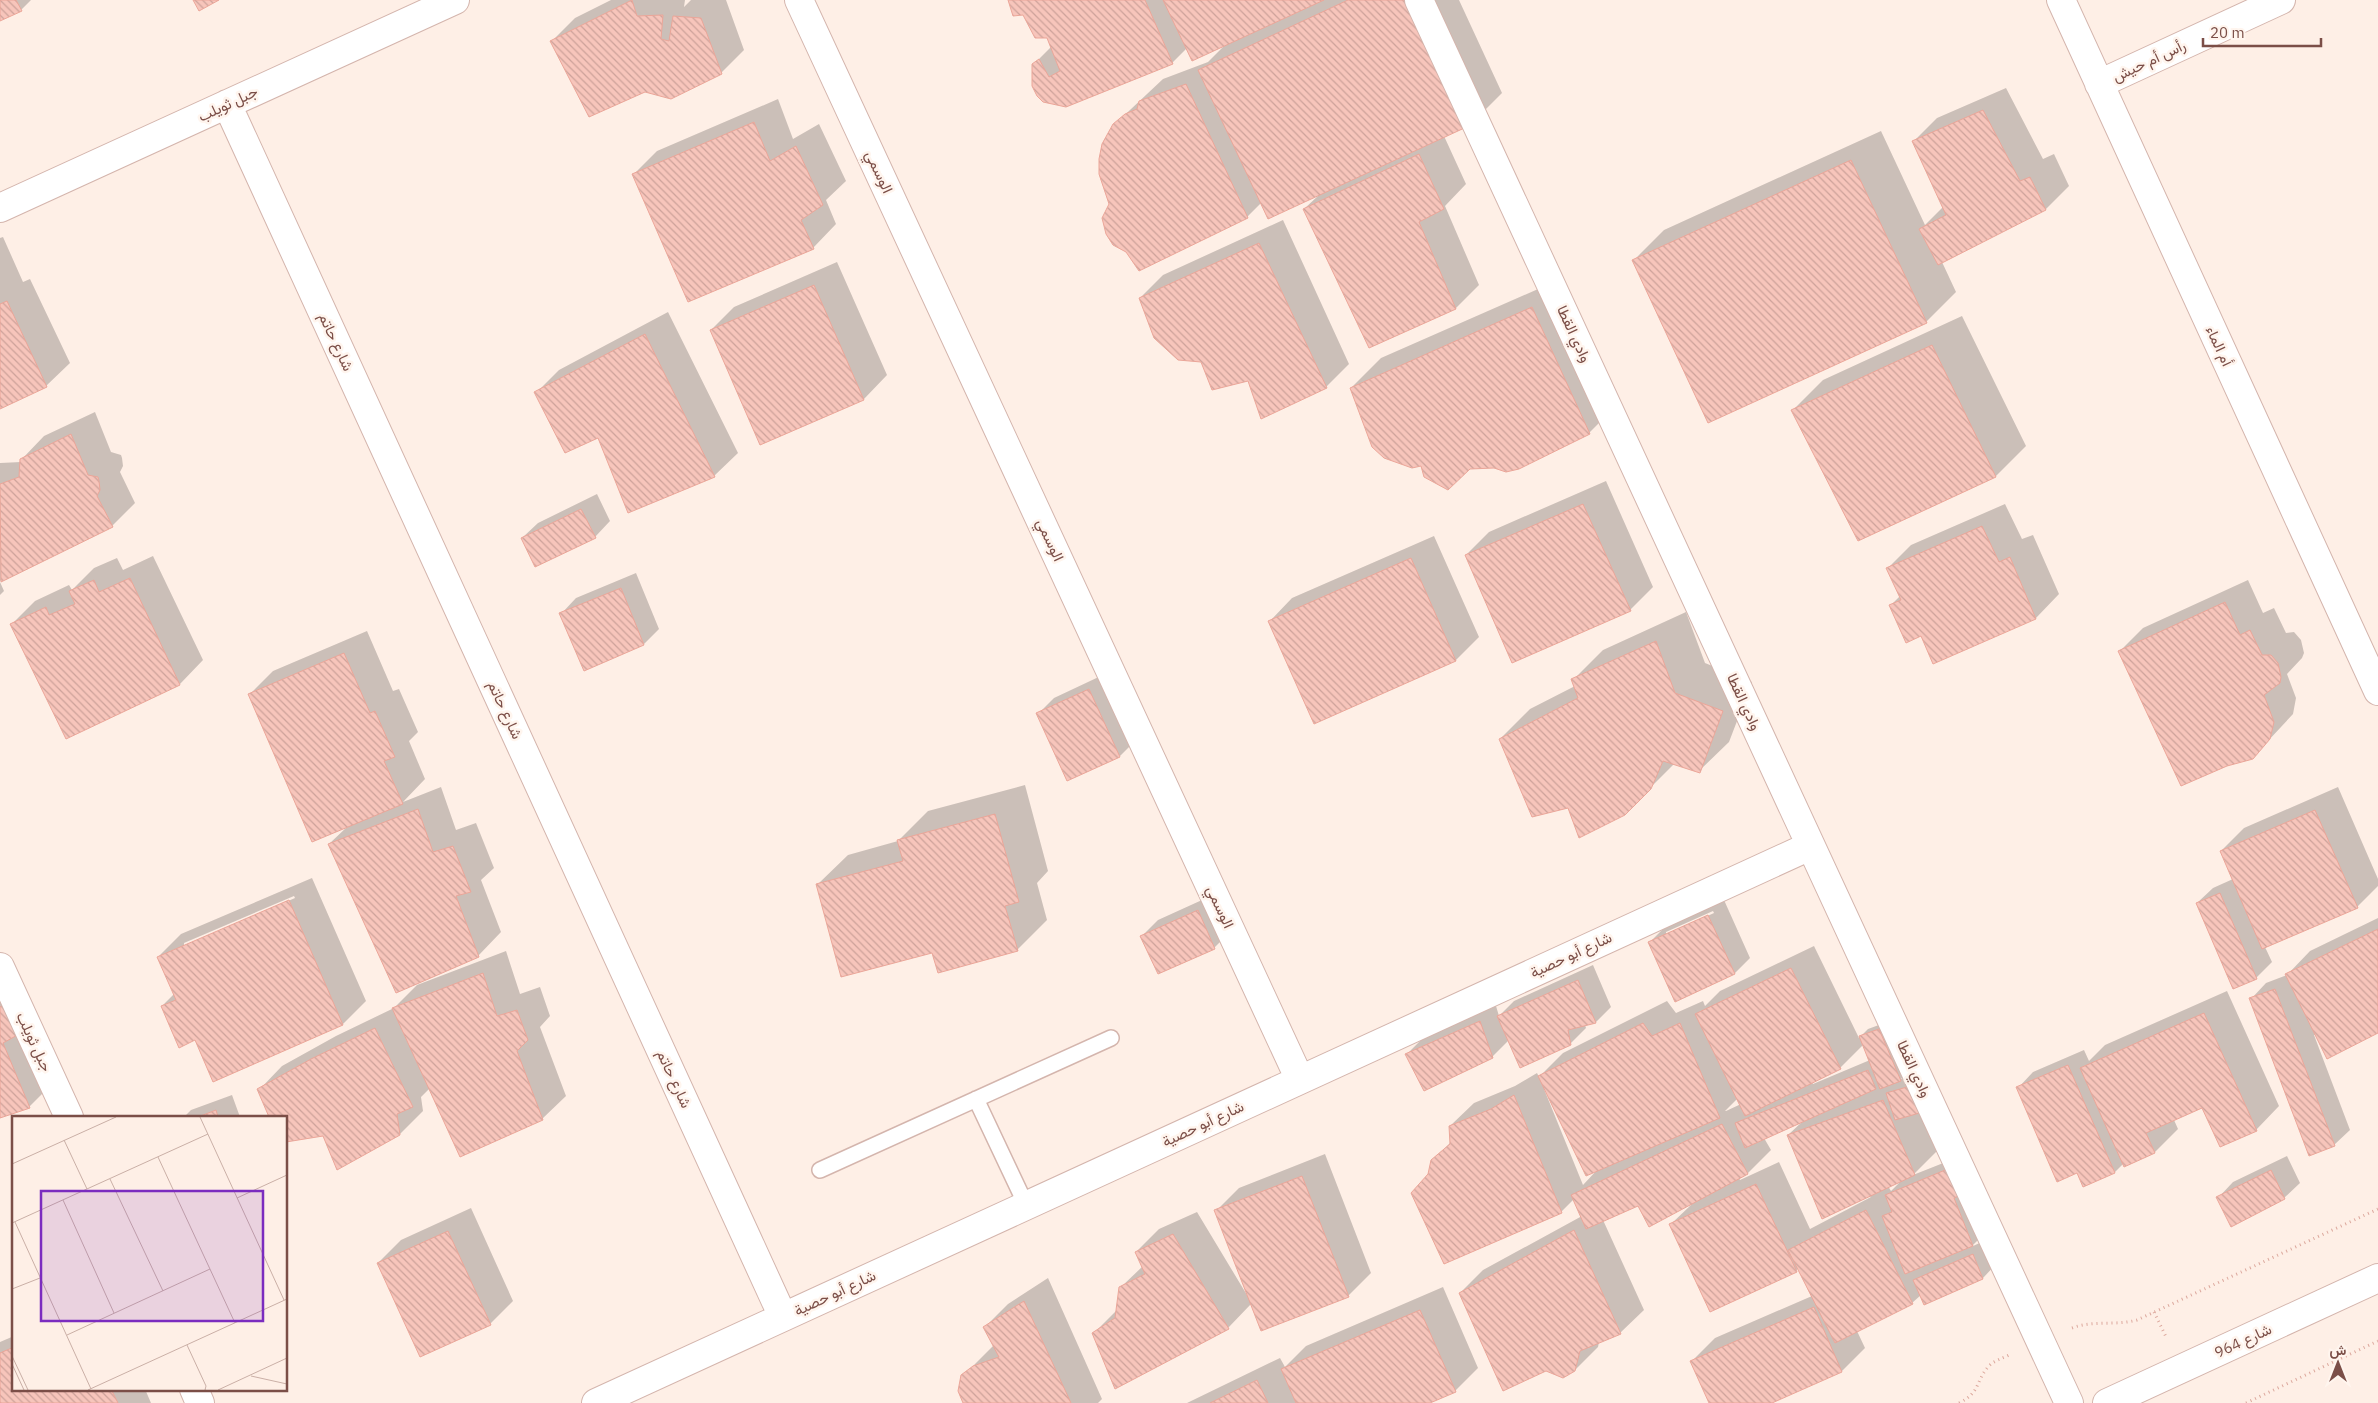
<svg xmlns="http://www.w3.org/2000/svg" width="2378" height="1403" viewBox="0 0 2378 1403" font-family="'IBM Plex Sans',Vazirmatn,sans-serif">
<defs>
<pattern id="building-back-hatch" width="6" height="6" patternUnits="userSpaceOnUse" patternTransform="scale(1.25)"><rect width="6" height="6" fill="#f7c5bb"/><path d="M-1 5l2 2M0 0l6 6M5-1l2 2" fill="none" stroke="#cda29a"/></pattern>
</defs>
<rect width="100%" height="100%" fill="#feefe6"/>
<path fill="#0003" fill-rule="evenodd" d="M0 0H31L21 10 0 20Z
M611 0H685L684 7 691 0H726L744 50 721 73 552 41 575 18Z
M1009 0H1459L1502 93 1472 123 1444 136 1466 184 1445 206 1479 285 1456 308 1370 346 1304 209 1319 195 1262 202 1247 217 1110 204 1114 125 1163 79 1208 62 1226 44 1187 48 1172 63 1065 105 1033 65 1052 46 1048 37Z
M2006 88 2043 159 2054 154 2069 186 2046 209 1942 262 1956 292 1926 322 1634 260 1664 230 1881 131 1925 225 1943 207 1914 141 1937 118Z
M778 99 793 139 819 124 846 181 826 200 836 224 813 248 634 174 657 151Z
M1283 220 1349 364 1326 387 1248 380 1201 361 1140 298 1163 275Z
M3 237 23 282 30 279 70 363 46 386 0 407V238Z
M837 262 887 375 864 399 761 443 711 330 734 307Z
M1563 278 1619 403 1589 433 1495 466 1422 465 1351 388 1381 358Z
M668 312 738 453 714 476 629 512 599 436 536 393 559 370Z
M1962 316 2026 446 1996 476 1859 540 1793 410 1823 380Z
M95 412 111 452 121 455 122 458 123 466 120 472 135 503 112 526 0 581V463L21 462V460L44 436Z
M1606 481 1653 587 1630 610 1466 555 1489 532Z
M597 494 610 521 595 537 522 538 538 523Z
M2005 504 2022 539 2033 535 2059 594 2036 618 1934 662 1922 635 1891 605 1900 596 1888 568 1911 545Z
M1434 536 1479 637 1456 660 1314 722 1269 622 1292 598Z
M153 556 203 660 180 684 66 737 12 624 35 601 69 585 72 590 94 568 117 558 123 570Z
M636 573 659 629 644 644 561 614 576 598Z
M2248 580 2263 613 2274 608 2286 633 2294 632 2301 640 2304 653 2302 658 2287 674 2296 698 2293 714 2253 757 2120 651 2143 628Z
M0 582 4 591 0 595Z
M1686 612 1705 663 1752 682 1729 742 1699 771 1675 763 1624 814 1568 806 1500 739 1530 709 1575 686 1573 680 1603 650Z
M367 631 393 691 399 689 418 732 409 741 425 779 403 802 441 787 456 830 476 823 494 868 481 880 501 932 478 956 329 844 348 826 250 694 273 671Z
M1105 674 1135 741 1120 756 1038 714 1054 698Z
M1025 785 1048 871 1037 883 1047 920 1017 950 933 951 818 884 848 855 898 841 928 811Z
M2338 787 2378 879V886L2357 907 2265 947 2272 962 2256 978 2197 903 2213 888 2233 879 2221 851 2244 828Z
M312 878 366 1001 343 1024 195 1039 162 1006 174 994 158 957 181 934ZM294 896 295 898 184 946V943Z
M1213 895 1230 932 1214 948 1142 936 1158 920Z
M1724 900 1750 958 1735 973 1649 943 1665 927ZM1713 911 1714 913 1666 935V932Z
M2378 918V1032L2314 1035 2350 1130 2334 1145 2251 999 2266 983 2287 975 2310 951Z
M1814 946 1859 1038 1868 1029 1887 1022 1908 1072 1901 1079 1906 1078 1937 1151 1913 1175 1966 1154 1988 1230 1971 1247 1988 1239 1998 1262 1983 1278 1925 1304 1921 1295 1912 1303 1857 1331 1865 1348 1842 1371 1769 1403H1710L1692 1361 1715 1338 1812 1296 1798 1268 1796 1271 1671 1224 1691 1205 1639 1204 1603 1220 1644 1310 1620 1333 1599 1342 1598 1347 1575 1370 1460 1293 1483 1270 1582 1216 1574 1199 1561 1212 1429 1174 1432 1161 1451 1142 1450 1126 1474 1103 1515 1086 1537 1073 1539 1077 1563 1053 1667 1001 1676 1013 1703 1001 1705 1006 1720 991ZM1864 1044 1870 1060 1813 1084 1812 1082 1840 1068ZM1546 1088 1597 1170 1583 1185 1544 1089ZM1738 1098 1741 1104 1726 1111H1725ZM1803 1121 1788 1135 1871 1197 1810 1229 1779 1162 1740 1180 1739 1178 1748 1173 1771 1150 1764 1138ZM1901 1181 1891 1191 1888 1186Z
M506 951 520 994 540 987 550 1016 540 1027 566 1096 542 1119 430 1088 421 1097 423 1111 400 1134 323 1135 286 1117 259 1090 282 1066 336 1036 394 1008 417 985Z
M1593 965 1611 1007 1596 1022 1585 1025 1586 1028 1570 1044 1509 1040 1492 1057 1407 1054 1422 1039 1496 1006 1499 1016 1514 1001Z
M0 969 22 980 6 996 45 1091 29 1107 0 1117Z
M2227 991 2279 1106 2256 1130 2220 1145 2203 1107 2174 1120 2178 1129 2155 1152 2125 1165 2124 1163 2115 1172 2084 1185 2078 1171 2018 1088 2033 1072 2084 1050 2089 1061 2105 1045Z
M232 1095 240 1117H184L191 1110Z
M1325 1154 1371 1273 1348 1296 1251 1304 1228 1328 1093 1334 1117 1310 1120 1288 1143 1266 1136 1252 1159 1229 1197 1212 1250 1300 1216 1211 1239 1188Z
M2287 1156 2300 1183 2284 1198H2218L2233 1182Z
M471 1208 513 1301 490 1324 378 1263 401 1240Z
M1048 1278 1102 1399 1098 1403H965L963 1376 994 1345 985 1327 1008 1304Z
M1443 1287 1478 1368 1455 1391 1427 1403H1187L1280 1358 1285 1367 1306 1346Z
M14 1336V1389H145L151 1403H0V1342Z"/>
<path fill="url(#building-back-hatch)" stroke="#eba699" d="M0 0H16L22 11 0 21Z
M193 0H219L199 11Z
M632 0 637 16 663 15 661 39 669 41 673 16 701 18 722 74 671 99 645 92 589 117 550 41Z
M1008 0H1145L1173 64 1066 107 1043 102 1037 96 1032 86V64L1039 59 1049 77 1060 71 1047 38H1035L1023 15 1013 16Z
M1163 0H1324L1192 61Z
M1348 0H1415L1473 124 1268 219 1198 70Z
M1186 84 1248 218 1139 271 1126 252 1113 245 1106 234 1102 218 1109 204 1099 174V159L1102 144 1113 124 1125 114 1137 109 1139 101Z
M1983 110 2020 181 2030 177 2046 210 1938 265 1919 229 1946 215 1912 141Z
M754 122 770 161 796 146 823 205 801 220 814 249 688 302 632 174Z
M1419 154 1444 209 1419 222 1456 309 1369 348 1303 209Z
M1851 160 1927 323 1708 423 1632 260Z
M1259 243 1327 388 1261 419 1248 381 1212 390 1201 362 1178 360 1154 338 1139 298Z
M814 285 864 400 760 445 710 330Z
M7 301 47 387 0 409V304Z
M1532 307 1590 434 1519 469 1506 472 1494 468 1470 469 1448 490 1424 477 1421 466 1412 468 1384 458 1372 447 1350 388Z
M645 334 715 477 628 513 598 438 565 453 534 392Z
M1932 345 1996 477 1858 541 1791 410Z
M71 434 88 475 98 477 99 481 100 490 97 496 113 527 1 582 0 484 19 477 20 459Z
M1583 504 1631 611 1512 663 1465 555Z
M581 509 596 538 535 567 521 538Z
M1982 526 1999 562 2010 557 2036 619 1933 664 1921 636 1906 643 1889 605 1901 600 1886 568Z
M1411 558 1456 661 1314 724 1268 621Z
M130 578 180 685 66 739 10 624 46 607 49 615 75 604 69 591 94 580 99 592Z
M621 588 644 645 584 671 559 613Z
M2225 602 2240 635 2250 630 2262 655H2271L2278 663 2281 677 2280 683 2264 695 2274 722 2270 739 2253 759 2227 766 2181 786 2118 651Z
M1656 641 1675 693 1723 711 1700 773 1663 761 1651 789 1625 815 1579 838 1568 808 1532 817 1499 739 1578 698 1571 679Z
M344 653 370 713 375 711 395 757 384 761 403 804 312 842 248 694Z
M1089 689 1120 757 1067 781 1036 713Z
M418 809 433 852 453 846 471 892 456 896 479 957 396 993 328 844Z
M2315 810 2358 908 2262 949 2220 851Z
M995 814 1019 902 1005 906 1018 951 938 973 932 953 841 977 816 884 903 861 897 840Z
M2220 893 2257 979 2233 989 2196 903Z
M289 900 343 1025 213 1082 195 1040 179 1048 161 1006 176 1000 157 957Z
M1198 910 1215 949 1158 974 1140 936Z
M1708 915 1735 974 1675 1002 1648 942Z
M2378 929V1033L2327 1059 2285 974Z
M1791 968 1841 1069 1745 1116 1695 1014Z
M483 973 497 1016 517 1010 528 1040 517 1051 543 1120 460 1157 392 1008Z
M1578 980 1596 1023 1568 1030 1571 1045 1520 1068 1497 1016Z
M2275 989 2335 1146 2309 1156 2249 998Z
M3 1005 23 1032 3 1043 30 1108 0 1118V1007Z
M2204 1013 2257 1131 2220 1147 2202 1108 2146 1133 2155 1153 2124 1167 2080 1068Z
M1480 1021 1493 1058 1424 1091 1405 1054Z
M1643 1023 1652 1036 1680 1023 1720 1118 1586 1176 1538 1076Z
M375 1028 413 1107 397 1114 400 1135 337 1170 323 1136 286 1142V1117H269L257 1089 311 1059Z
M1879 1029 1901 1081 1880 1089 1859 1036Z
M2068 1065 2115 1173 2083 1187 2077 1173 2057 1182 2016 1087Z
M1868 1070 1876 1089 1745 1148 1735 1123Z
M1914 1085 1923 1112 1895 1120 1886 1093Z
M1514 1095 1562 1213 1444 1264 1411 1193 1428 1174 1431 1160 1450 1144 1449 1126 1491 1109Z
M1883 1100 1915 1175 1822 1219 1787 1135Z
M216 1110 218 1117H198Z
M1722 1124 1748 1174 1649 1227 1638 1206 1586 1229 1571 1195Z
M1950 1168 1961 1195 1954 1198 1973 1246 1905 1274 1882 1216 1892 1212 1885 1195Z
M2271 1170 2285 1199 2231 1227 2216 1197Z
M1302 1176 1349 1297 1261 1331 1214 1210Z
M1756 1184 1797 1272 1710 1312 1669 1224Z
M1866 1210 1913 1304 1835 1343 1788 1250Z
M1574 1230 1621 1334 1580 1351 1575 1371 1563 1378 1546 1371 1503 1391 1459 1293Z
M448 1231 491 1325 420 1357 377 1263Z
M1173 1234 1229 1329 1115 1389 1092 1333 1115 1318 1119 1287 1145 1274 1135 1252Z
M1973 1254 1983 1279 1924 1305 1913 1280Z
M1024 1301 1071 1403H963L958 1391 961 1375 973 1366 999 1357 983 1327Z
M1814 1307 1842 1372 1772 1403H1709L1690 1361Z
M1420 1310 1456 1392 1430 1403H1296L1281 1369Z
M14 1347V1389H111L118 1403H0V1353Z
M1257 1380 1268 1403H1210Z"/>
<g fill="none" stroke-linecap="round" stroke-linejoin="round">
<defs>
<path id="lane" d="M976 1099 1026 1205
M820 1170 1111 1038"/>
<path id="street" d="M799 0 1300 1080
M1419 0 2069 1403
M2061 0 2378 691
M2099 84 2281 0
M227 104 783 1317
M0 208 455 0
M0 967 69 1117
M194 1389 200 1403
M596 1403 1810 846
M2107 1403 2378 1278"/>
</defs>
<use href="#lane" stroke="#d4b5ad" stroke-width="18"/>
<use href="#street" stroke="#d4b5ad" stroke-width="30"/>
<path stroke="#dca89d" stroke-width="3" stroke-dasharray="1 4" stroke-linecap="butt" d="M2154 1312 2167 1339
M2072 1328C2093 1320 2115 1326 2137 1320L2378 1209
M1959 1403C1981 1392 1975 1382 1988 1367 1993 1361 2001 1359 2009 1355
M2246 1403 2378 1341"/>
<use href="#lane" stroke="#fff" stroke-width="15"/>
<use href="#street" stroke="#fff" stroke-width="28"/>
</g>
<g text-anchor="middle" stroke-width="5" stroke-linejoin="round" paint-order="stroke">
<g font-size="15" fill="#7b4e47" stroke="#fff5ee">
<text transform="translate(2149 61) rotate(-25)" y="5">رأس أم حيش</text>
<text transform="translate(228 104) rotate(-25)" y="5">جبل ثويلب</text>
<text transform="translate(879 172) rotate(65)" y="5">الوسمي</text>
<text transform="translate(1574 334) rotate(65)" y="5">وادي القطا</text>
<text transform="translate(336 342) rotate(65)" y="5">شارع حاتم</text>
<text transform="translate(2219 346) rotate(65)" y="5">أم الماء</text>
<text transform="translate(1050 540) rotate(65)" y="5">الوسمي</text>
<text transform="translate(1744 702) rotate(65)" y="5">وادي القطا</text>
<text transform="translate(505 710) rotate(65)" y="5">شارع حاتم</text>
<text transform="translate(1220 907) rotate(65)" y="5">الوسمي</text>
<text transform="translate(1571 955) rotate(-25)" y="5">شارع أبو حصية</text>
<text transform="translate(34 1042) rotate(65)" y="5">جبل ثويلب</text>
<text transform="translate(1914 1069) rotate(65)" y="5">وادي القطا</text>
<text transform="translate(674 1079) rotate(65)" y="5">شارع حاتم</text>
<text transform="translate(1203 1124) rotate(-25)" y="5">شارع أبو حصية</text>
<text transform="translate(835 1293) rotate(-25)" y="5">شارع أبو حصية</text>
<text transform="translate(2243 1341) rotate(-25)" y="5">شارع 964</text>
</g>
</g>
<g transform="translate(12 1116)">
<rect width="275" height="275" fill="#feefe6"/>
<path fill="none" stroke="#caafa6" stroke-width="1" d="M188 1 272 184M52 24 75 73M146 41 223 207M0 48 104 1M98 63 151 175M225 82 275 59M51 84 102 197M3 106 79 273M0 107 196 18M0 173 28 162M55 219 198 153M175 229 194 270 193 274M0 240 16 274M0 248 12 274M239 260 275 268M76 274 275 183M206 274 275 242"/>
<path fill="#7b2cbf" fill-opacity="0.15" stroke="#7b2cbf" stroke-width="2.5" d="M29 75H251V205H29Z"/>
<rect width="275" height="275" fill="none" stroke="#7b4e47" stroke-width="2.5"/>
</g>
<g transform="translate(2338 1363)" stroke="#fff5ee" stroke-width="4" paint-order="stroke">
<path d="M0-4L9 19L0 12L-9 19Z" fill="#7b4e47"/>
<text y="-8" font-size="14" font-weight="bold" text-anchor="middle" fill="#7b4e47">ش</text>
</g>
<path d="M2203 38v8h118v-8" fill="none" stroke="#7b4e47" stroke-width="2.5"/>
<text x="2210" y="38" font-size="15" fill="#7b4e47" stroke="#fff5ee" stroke-width="4" paint-order="stroke">20 m</text>
</svg>
